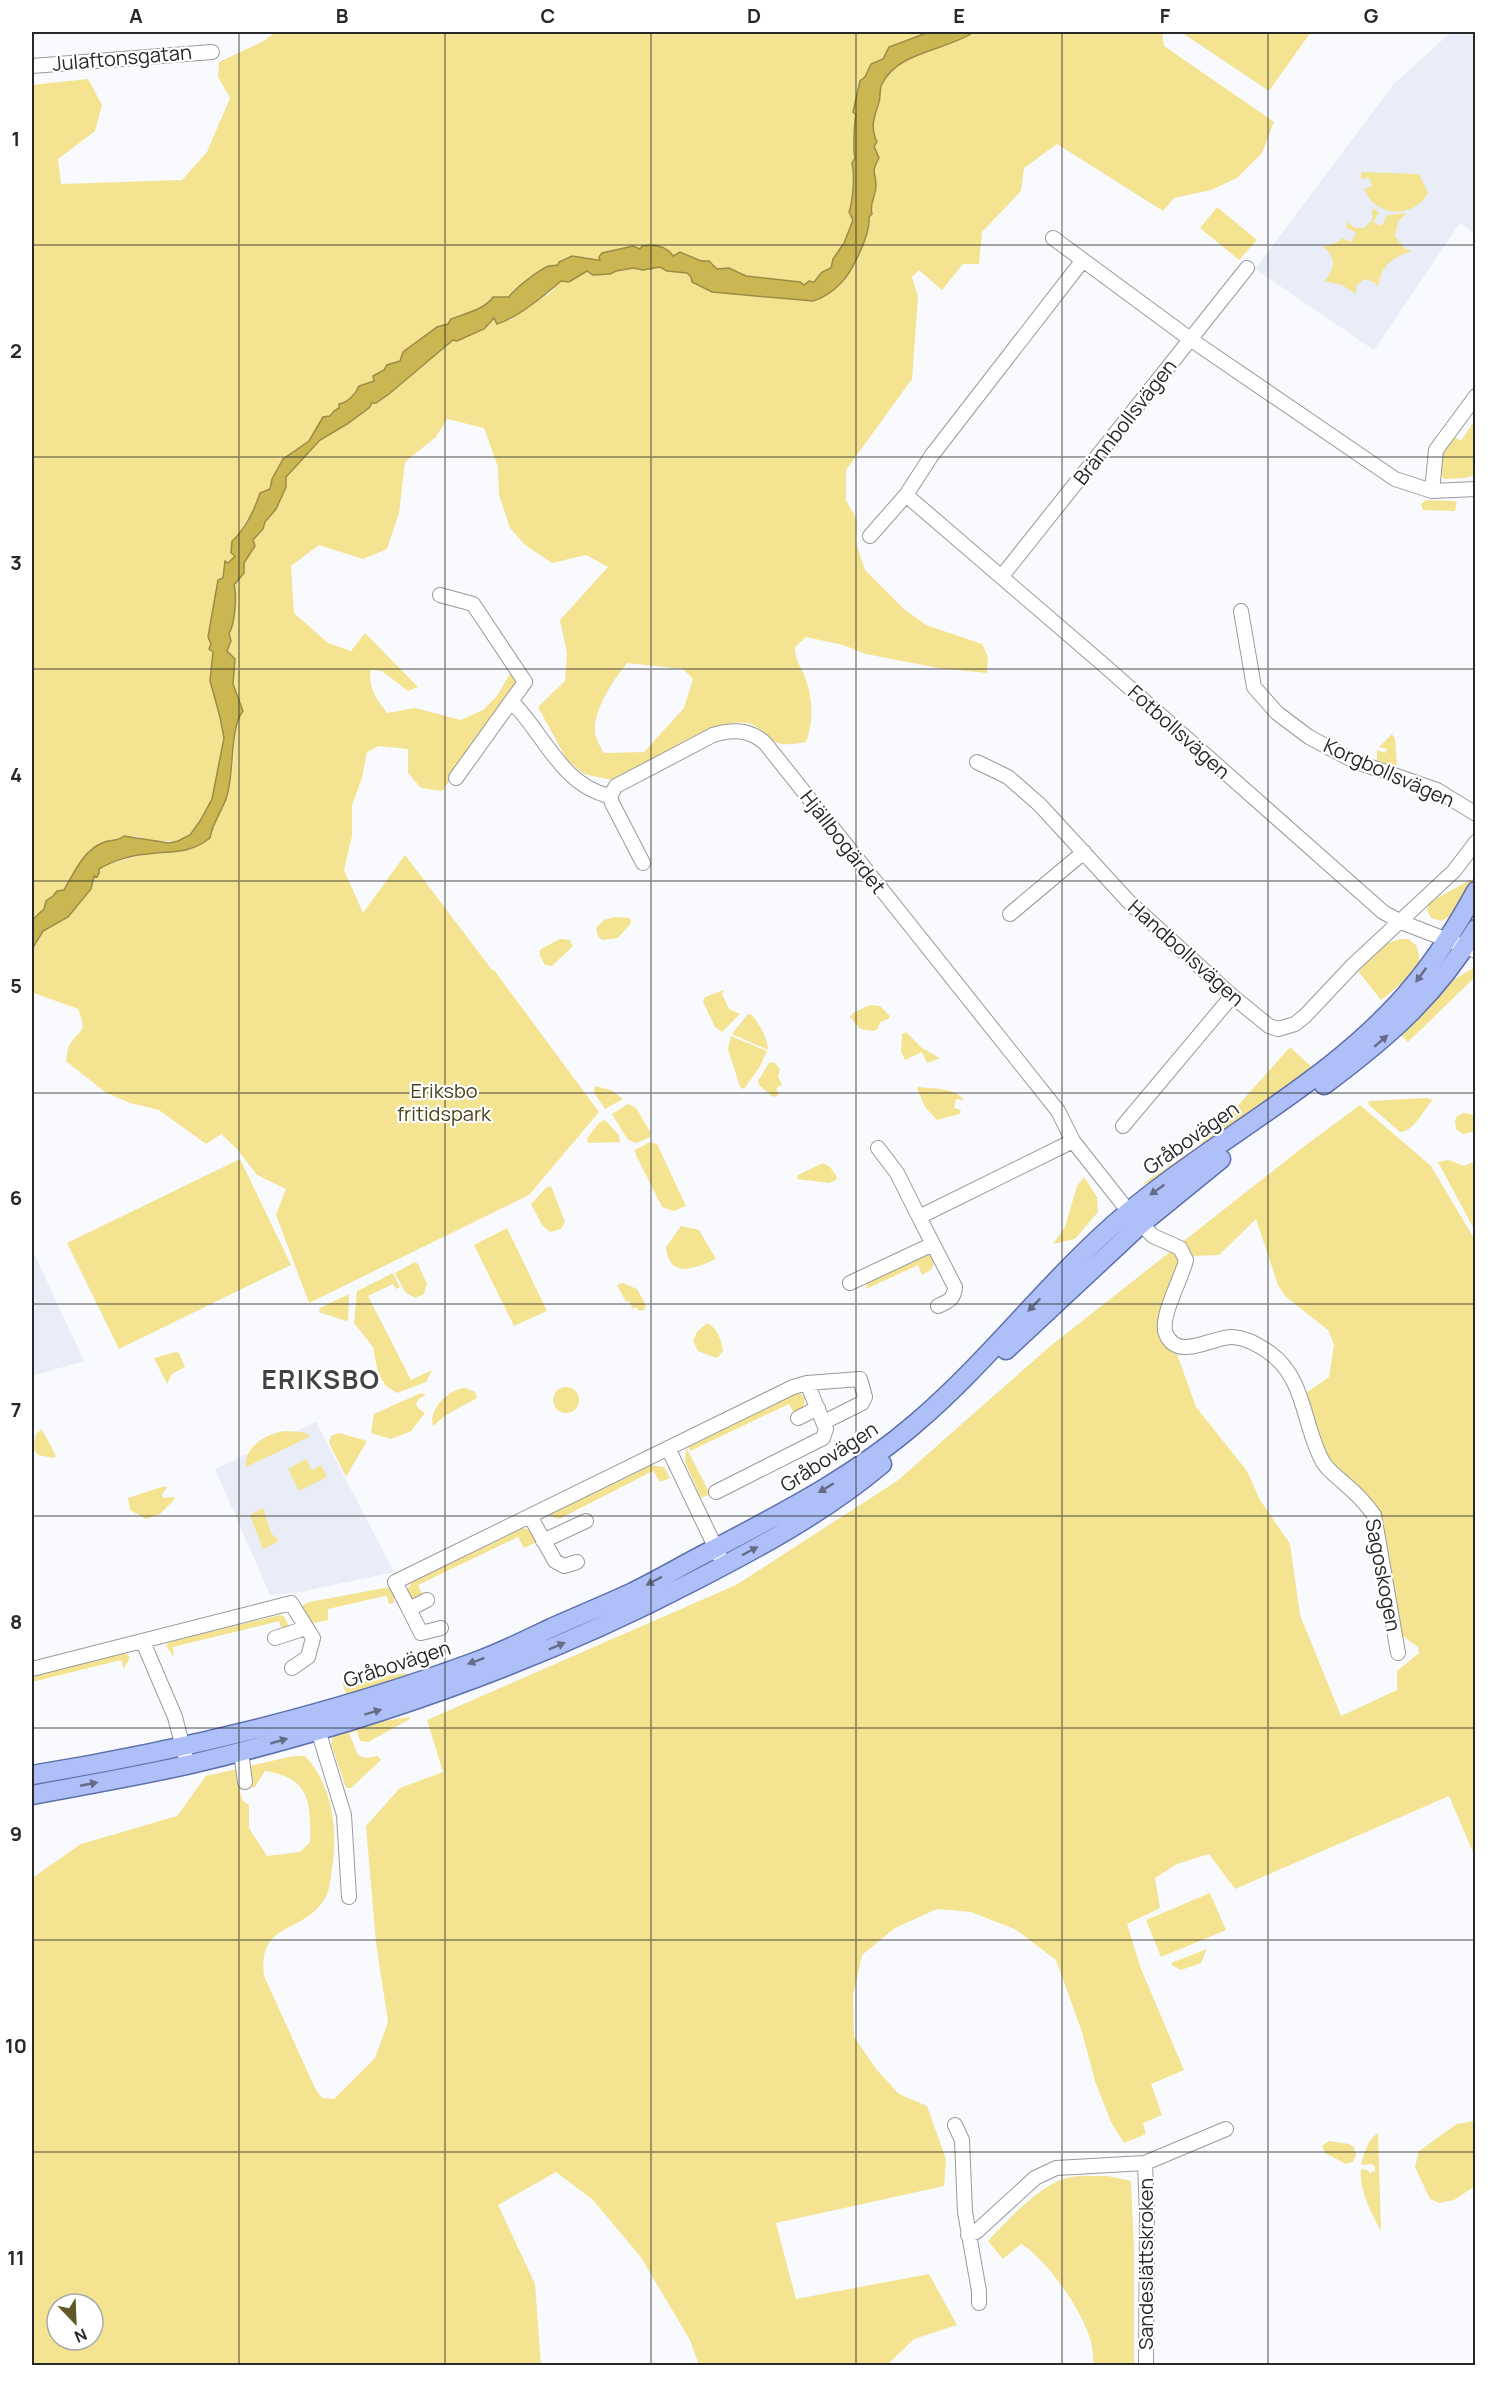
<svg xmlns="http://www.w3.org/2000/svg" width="1507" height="2397" viewBox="0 0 1507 2397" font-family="Manrope,sans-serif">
<rect width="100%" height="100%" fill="#f9fafd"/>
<path fill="#e9edf7" d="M1451 32H1475V234L1460 223 1374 350 1255 269 1393 85Z
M32 1249 84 1361 32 1376Z
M316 1422 394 1572 296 1593 270 1595 215 1469Z"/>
<path fill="#f4e390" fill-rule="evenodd" d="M276 32H929C908 37 891 56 871 64L865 77 860 81 853 112 856 115C855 127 852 149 855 158L852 163C855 175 853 201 849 212L853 220 844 243 833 259 831 268C820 273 816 282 804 285L800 282 746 276 729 268 717 269 713 263 701 261 696 258 673 256 640 249 597 260 586 257 553 267 548 266 513 290 509 297 501 296 471 313 459 316 448 324 437 327 403 352 400 361 377 373 374 381C366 386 346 402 339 404V408L334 411 330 417 323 418 309 441 293 451 272 479 270 489 260 493 253 512 244 524 235 556 228 563 225 561 223 578 218 580 208 637 213 652 210 681 220 717 224 738 212 799 200 821 190 835 178 841H151L136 836 104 842 91 850 64 890 46 901 44 909 32 920V85L88 79 102 105 95 131 58 159 61 184 182 180 207 152 230 98 218 77 219 62 262 42Z
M974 32H1162L1164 46 1274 122 1262 153 1237 178 1211 190 1174 198 1163 211 1057 144 1024 168 1021 191 982 232 979 264H963L942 290 919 270 912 277 918 297 912 379 846 470V500L857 520 856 543 865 570 904 609 926 625 982 644 988 657 987 673 938 668 866 654 843 645 806 637 795 647C795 660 800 665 805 677 813 700 814 719 806 742 799 743 785 746 778 743 767 739 760 725 747 723 711 717 649 763 616 781L584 774 567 760 538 707 565 681 567 653 560 620 608 567 586 555 552 563 525 545 510 528 499 495 498 467 484 428 447 419 436 437 405 462 399 513 387 549 363 559 319 545 291 566 294 613 328 643 351 651 365 633 418 687 408 691 382 671 371 670C367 686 377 700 387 713L415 708 461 720 483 710 497 696 511 672 518 680 496 718 442 791 421 788 408 773V749L379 746 367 752 362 778 352 805V836L344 870 363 913 405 855 492 970H494L599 1112 529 1195 309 1303 276 1215 286 1189 257 1175 237 1149 221 1134 206 1144 159 1110 130 1103 105 1092 66 1061C67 1057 67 1050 69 1046 80 1027 88 1035 78 1009L34 993 32 1008V949L43 931 68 917 91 889 92 881 99 869 106 865 149 853 160 854 189 850 210 838 211 831 215 827 216 820 227 798 233 766 236 722 243 710 233 684 235 659 227 651 231 641 229 632C235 625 237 595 234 586L244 573V563L255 546 253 540 263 529 265 523 276 509 286 487V477L320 440 347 424 369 408 372 403 389 394 453 340 494 318 511 320 517 313 549 294 561 281 588 271 593 275 610 274 616 271 633 268 643 270 660 267 667 271 687 273 712 292 813 301C851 287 857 252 869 217L872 214C869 202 876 196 876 186 876 170 870 175 879 158L874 146 877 142C870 126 874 118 879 102 881 96 879 90 882 84 898 51 946 51 974 32ZM627 663 683 669 693 679 684 708 644 752 604 753C600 746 595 738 595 731 594 708 613 681 627 663Z
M1181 32H1311L1269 91Z
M1361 172 1419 174 1428 193C1414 219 1375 218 1364 189L1372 186 1369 178 1361 179Z
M1217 207 1257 240 1239 260 1200 228Z
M1372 208 1379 212 1373 222 1382 226 1387 215 1407 213 1398 222 1395 236 1404 248 1412 251C1393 257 1380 266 1378 287L1374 282 1364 279 1356 286V294L1342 285 1324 281C1335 270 1337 257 1323 247L1338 242 1342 238 1351 242 1356 233 1346 227 1347 222 1355 228H1364L1372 220Z
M1475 420V475L1465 478 1444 479 1439 473C1441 459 1444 448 1452 436L1461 441Z
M1426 500 1453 501 1457 502 1455 511 1423 510 1421 504Z
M1392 734 1395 739 1397 765 1394 768 1377 763V750L1385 753 1387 749 1379 747Z
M1474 878 1453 914 1442 921 1431 918 1427 910 1430 902Z
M614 917 630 918 631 923 618 938 602 940 598 936 596 928 604 920Z
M560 939 570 940 573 946 552 966 545 965 539 954 541 949Z
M1400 939H1408L1417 946 1420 962 1413 974 1381 1000 1358 971 1384 945Z
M1475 967V975L1473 979 1408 1042 1400 1034 1453 980Z
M724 990 722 994 729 1009 740 1014 722 1032 715 1027 703 1002 705 997Z
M870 1005 880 1006 890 1016 888 1019 880 1022 878 1028 874 1031 860 1029 850 1017 853 1013Z
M748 1014 752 1015C759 1024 768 1038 768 1050L732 1034Z
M906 1032 922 1048 940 1058 927 1063 922 1052 905 1060 901 1051 902 1034Z
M731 1036 767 1051 759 1068 744 1089 740 1087 728 1049Z
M1290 1047 1314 1069 1156 1180 1141 1185 1196 1148 1217 1129Z
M774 1062 780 1069 778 1076 782 1085 776 1088 779 1095 773 1097 759 1085 758 1081 769 1063Z
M595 1086 611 1090 623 1099 605 1109 594 1093Z
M918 1087C933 1089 954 1087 964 1100L956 1099 954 1108 961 1110 959 1114 937 1120 925 1107 917 1089Z
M1427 1098 1433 1100C1422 1111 1414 1132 1400 1132L1368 1104 1369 1101Z
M628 1104 636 1108 651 1133 650 1137 637 1143 628 1140 612 1114Z
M1360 1105 1431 1166 1475 1240V1857L1449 1796 1235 1889 1209 1854 1177 1864 1155 1878 1160 1908 1127 1924 1141 1969 1184 2070 1151 2084 1162 2115 1143 2123 1146 2134 1124 2143 1111 2122 1095 2081 1082 2032 1056 1960 1015 1929 971 1912 937 1909 895 1928 862 1955 853 1995 854 2037 877 2070 899 2094 927 2106 946 2159 944 2186 776 2223 796 2299 929 2274 957 2325 914 2339 887 2365H699L690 2340 640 2256 593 2200 556 2172 498 2205 535 2284 541 2365 32 2366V1878L81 1844 177 1816 206 1776 293 1756H305C333 1786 338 1830 332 1869 330 1881 330 1893 322 1903 299 1934 258 1922 264 1976L315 2088 322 2098 334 2099 375 2058 388 2022 376 1943 366 1826 400 1788 443 1772 427 1720 736 1585 897 1481 1048 1348 1302 1148ZM1256 1219 1278 1285 1285 1296 1328 1330 1334 1344 1329 1377 1303 1395 1327 1463 1379 1517 1400 1634 1418 1647 1419 1653 1397 1671V1690L1341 1716 1300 1615 1290 1544 1260 1500 1247 1471 1196 1407 1168 1329 1178 1266 1195 1256 1219 1255ZM265 1771C310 1778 311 1802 310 1842L300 1852 267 1856 249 1828V1805L243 1801 239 1790 255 1787ZM57 2304H93V2340H57Z
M1464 1113 1475 1115V1134L1473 1132 1463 1134 1456 1129 1455 1121 1457 1116Z
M605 1120 619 1135 620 1142 588 1143 587 1138 599 1123Z
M650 1142 657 1144 686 1206 674 1211 662 1207 635 1153V1150Z
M240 1159 291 1265 119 1349 67 1243Z
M1449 1160 1464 1166 1475 1161V1231L1438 1162Z
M823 1163 830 1167 837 1177 836 1180 829 1183 797 1179 798 1175Z
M1084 1177 1097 1197 1098 1212 1075 1239 1053 1244 1065 1227 1077 1186Z
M551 1186 565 1222 561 1229 550 1232 542 1225 531 1204 546 1188Z
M681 1226 699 1230 716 1259C696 1268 669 1280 666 1247Z
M507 1228 547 1311 514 1326 474 1245Z
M928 1253 932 1256 934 1264 931 1270 922 1275 918 1265 866 1289 867 1282Z
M415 1262 418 1264 427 1284 424 1294 415 1298 405 1292 395 1273Z
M393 1273 400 1287 396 1289 393 1284 368 1296 411 1380 432 1370 426 1382 397 1393 386 1386 378 1373 373 1347 354 1323 357 1291Z
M623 1283 637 1289 646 1305 644 1310 639 1311 636 1307 633 1309 629 1301 626 1302 617 1285Z
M349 1294 348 1320 346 1321 319 1312 320 1308Z
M707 1323C717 1327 722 1341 723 1351L717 1358 698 1351 693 1341 697 1332Z
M176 1352 179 1353 185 1367 172 1374 167 1384 154 1358Z
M553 1400a13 13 0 1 1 26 0a13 13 0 1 1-26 0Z
M465 1388 475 1392 477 1398 446 1415 433 1426C428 1409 449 1389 465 1388Z
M421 1393 426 1395 420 1398 416 1403 418 1408 425 1413 411 1431 391 1439 371 1433 374 1414Z
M794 1393H800L805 1398C805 1406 802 1410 794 1413L789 1404 690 1451 688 1446Z
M42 1429 56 1456 54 1458 38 1455 33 1448 36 1434Z
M284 1431 302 1432 311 1436 246 1467C244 1446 267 1434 284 1431Z
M339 1433 367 1441 346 1477 329 1443 331 1436Z
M686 1447 710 1494 701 1498 685 1462Z
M306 1459 312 1470 321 1465 327 1477 299 1491 288 1469Z
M650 1465 664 1467 670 1478 660 1482 653 1471 559 1519 548 1515Z
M165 1486 167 1488 162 1494 163 1498 173 1497 175 1499 160 1514 146 1519 130 1510 128 1498Z
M263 1508 271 1533 279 1541 263 1549 250 1515Z
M523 1528 531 1531 537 1542 524 1548 518 1537 418 1585 424 1597 414 1599 410 1598 406 1591 412 1582Z
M390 1587 394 1595V1603L389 1604 387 1596H385L328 1609V1620L309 1624 298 1608 309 1602Z
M280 1615 284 1616 289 1626 282 1631 279 1621 173 1647 174 1658 166 1645 171 1641Z
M125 1653 130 1657 124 1669 121 1660 32 1682V1675Z
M406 1673 407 1675 348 1698 342 1683Z
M410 1717V1719L368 1742 360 1741 357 1731 349 1733 358 1755 365 1758 378 1756 381 1760 351 1788H346L331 1744 333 1736 371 1723Z
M1210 1893 1226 1930 1161 1957 1146 1920Z
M1207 1949 1201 1963 1181 1970 1173 1966 1171 1963Z
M1475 2121V2186L1454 2200 1439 2203 1430 2199 1415 2167 1419 2151 1457 2124Z
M1378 2133 1381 2231C1371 2212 1359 2191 1361 2169L1367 2170 1370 2173 1375 2171V2166L1371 2164 1361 2165C1364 2153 1368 2139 1378 2133Z
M1329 2141 1349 2144 1354 2147 1356 2155 1353 2162 1346 2164 1325 2153 1322 2146Z
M1108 2176 1131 2181 1134 2247V2365H1094C1093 2358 1093 2350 1091 2342 1084 2313 1047 2259 1021 2244L1003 2259 988 2241C1008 2220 1041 2183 1070 2177 1082 2175 1096 2176 1108 2176Z"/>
<path fill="#cbb752" stroke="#9a8c46" stroke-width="1.5" d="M929 32H974C946 51 898 51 882 84 879 90 881 96 879 102 874 118 870 126 877 142L874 146 879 158C870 175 876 170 876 186 876 197 869 202 872 214L869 217C871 233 852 273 840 284 832 292 823 298 813 301L712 292 692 282 691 277 687 273 667 271 660 267 643 270 633 268 616 271 610 274 593 275 587 271 569 282 561 281C545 295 517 318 497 324L494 318 484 329 457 341 453 340 389 394 376 403H372L369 408 347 424 320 440 286 477V487L276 509 265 522 263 529 253 540 255 546 244 563V573L234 585C237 595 235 625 229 633L231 641 227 651 235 659 233 684 243 711C229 728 235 774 226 799 221 812 212 825 210 838 190 854 172 851 148 854 132 855 112 861 99 869V873L97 877 94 876 91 889 68 917 43 931 32 949V920L44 909 46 901 53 896 57 891 64 890C74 873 83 851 102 843 110 839 116 842 124 836L169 843 178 841 190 835 200 821 212 799 224 738 220 717 210 681 213 652 209 649 211 644 208 637 218 580 223 578 225 561 228 563 235 556 231 553 232 541C244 531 255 509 260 493L270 489 272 479 283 459 309 441 323 417 330 416 334 411 339 408V404C348 402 356 394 359 386L374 381 373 376 384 370 387 365 400 361 403 352 437 327 448 324 451 319C466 313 484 310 493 297H509C513 290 541 268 549 266 552 265 555 266 558 265L559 262 572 256 598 260H600L599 257 602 253 633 246 640 249 642 246C654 244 666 245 673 256L680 252 701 261H709L717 269 729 268 746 276 800 282 804 285 809 281 814 282 822 272 831 268 833 259 844 243 853 220 849 212C853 201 855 175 852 163L855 158C853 151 854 122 856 115L853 112 860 81 865 77 871 64 883 59 889 47Z"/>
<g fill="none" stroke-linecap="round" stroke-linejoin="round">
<defs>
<path id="minor" d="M32 66 212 52
M1053 238 1190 339 1395 479 1432 491 1476 489
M1432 491 1436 450 1476 396
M906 495 1105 666 1383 912 1401 922 1476 951
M870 536 906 495 932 455 1083 260
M1002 576 1247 268
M440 595 473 604 525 682 456 778
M1241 611 1254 687 1277 713 1309 737 1354 761 1437 790 1476 814
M512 702C544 734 562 786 610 796
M977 762 1008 777 1040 805 1129 902 1232 996 1269 1026 1278 1029 1295 1024 1305 1016 1353 965 1454 871 1476 842
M643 863 612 803 610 796 616 786 713 735C732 729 749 729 765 743L1058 1111 1073 1141 1129 1212 1153 1236 1180 1248 1186 1260C1182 1278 1159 1318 1166 1334 1178 1362 1213 1336 1233 1337 1247 1338 1259 1345 1270 1353 1306 1379 1303 1427 1323 1462 1328 1471 1339 1478 1346 1485 1357 1494 1366 1504 1374 1515L1398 1653
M1010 914 1084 852
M1123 1126 1232 996
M878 1148 897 1173 919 1217
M850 1283 933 1244
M938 1306C949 1301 954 1299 955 1287L919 1217 1073 1141
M798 1418 818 1408
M668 1448 720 1557
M716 1492 823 1438 826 1429 807 1383
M530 1516 555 1561 564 1566 577 1562
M543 1541 586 1521
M427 1600 409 1609 395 1582 793 1387 807 1383 860 1379 865 1397 862 1403 824 1422
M409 1609 421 1633 441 1628
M275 1638 306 1628
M143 1642 175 1717 185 1755
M32 1669 291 1603 313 1638 308 1657 292 1668
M321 1723 318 1730 344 1815 349 1897
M241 1752 245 1782
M955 2125 962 2140 965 2212 979 2291V2303
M1145 2163 1147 2214 1146 2366
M968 2235 976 2232 1035 2178 1056 2168 1145 2163 1226 2129"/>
<path id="major" d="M1324 1085C1386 1039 1436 996 1476 929
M1006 1350 1140 1225 1221 1159
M32 1775C184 1750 335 1714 480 1660 504 1651 528 1639 551 1628 578 1616 605 1605 631 1593 660 1579 688 1562 716 1548 786 1511 856 1475 916 1423 998 1353 1061 1263 1147 1197 1236 1127 1340 1074 1413 986 1437 957 1458 924 1476 891
M32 1795C85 1785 138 1776 191 1764 365 1723 535 1664 694 1581 760 1547 825 1512 882 1464"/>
</defs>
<use href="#minor" stroke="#999a9d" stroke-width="16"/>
<use href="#major" stroke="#5d70ad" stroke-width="21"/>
<use href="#minor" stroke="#fff" stroke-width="14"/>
<use href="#major" stroke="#afc0f8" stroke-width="18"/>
</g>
<defs><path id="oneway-solid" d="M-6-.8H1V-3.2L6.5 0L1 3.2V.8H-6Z" transform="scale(1.5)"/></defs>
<g fill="#656c87">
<use href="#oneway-solid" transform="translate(1421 975) rotate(126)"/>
<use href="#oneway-solid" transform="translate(1381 1041) rotate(-41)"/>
<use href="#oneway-solid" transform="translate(1157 1190) rotate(145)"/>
<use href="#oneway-solid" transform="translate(1034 1305) rotate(134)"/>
<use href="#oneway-solid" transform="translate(826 1488) rotate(149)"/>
<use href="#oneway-solid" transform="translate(750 1551) rotate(-28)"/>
<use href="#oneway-solid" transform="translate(654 1581) rotate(152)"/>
<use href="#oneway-solid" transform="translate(557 1646) rotate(-23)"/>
<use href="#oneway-solid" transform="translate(476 1661) rotate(160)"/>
<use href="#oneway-solid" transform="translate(373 1712) rotate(-17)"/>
<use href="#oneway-solid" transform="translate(279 1741) rotate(-16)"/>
<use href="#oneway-solid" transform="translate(89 1784) rotate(-11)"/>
</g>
<path fill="none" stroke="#28282a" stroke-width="1.5" stroke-opacity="0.55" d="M239 32V2366M445 32V2366M651 32V2366M856 32V2366M1062 32V2366M1268 32V2366M32 245H1476M32 457H1476M32 669H1476M32 881H1476M32 1093H1476M32 1304H1476M32 1516H1476M32 1728H1476M32 1940H1476M32 2152H1476"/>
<g text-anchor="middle" stroke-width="4.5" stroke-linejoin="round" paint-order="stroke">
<g font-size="20" fill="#28282a" stroke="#fff">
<text transform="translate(122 58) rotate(-5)" y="7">Julaftonsgatan</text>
<text transform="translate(1125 422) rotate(-52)" y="7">Brännbollsvägen</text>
<text transform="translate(1179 732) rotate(42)" y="7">Fotbollsvägen</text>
<text transform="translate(1389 773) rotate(24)" y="7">Korgbollsvägen</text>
<text transform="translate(843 842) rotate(52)" y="7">Hjällbogärdet</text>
<text transform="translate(1186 953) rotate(42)" y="7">Handbollsvägen</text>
<text transform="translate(1191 1138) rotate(-35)" y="7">Gråbovägen</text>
<text transform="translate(829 1457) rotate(-33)" y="7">Gråbovägen</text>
<text transform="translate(1383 1575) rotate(79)" y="7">Sagoskogen</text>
<text transform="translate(397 1664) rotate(-18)" y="7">Gråbovägen</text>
<text transform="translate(1146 2264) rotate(-90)" y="7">Sandeslättskroken</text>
</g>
<g font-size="20" fill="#4b4319" stroke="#fff">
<text x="444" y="1098">Eriksbo<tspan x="444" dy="23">fritidspark</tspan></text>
</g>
<g font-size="26" font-weight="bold" letter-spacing="1.5" fill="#424345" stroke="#fff">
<text x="321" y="1389">ERIKSBO</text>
</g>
</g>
<rect width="1507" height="2397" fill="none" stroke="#ffffff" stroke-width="66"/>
<g transform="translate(75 2322) rotate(157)"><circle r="28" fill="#ffffff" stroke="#a9a9aa" stroke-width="1.5"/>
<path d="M0-4.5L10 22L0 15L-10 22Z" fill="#625825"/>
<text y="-9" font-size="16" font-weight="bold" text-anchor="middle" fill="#28282a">N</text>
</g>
<rect x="33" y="33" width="1441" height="2331" fill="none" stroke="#28282a" stroke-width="2"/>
<g font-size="20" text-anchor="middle" font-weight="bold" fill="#28282a">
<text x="136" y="23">A</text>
<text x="342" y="23">B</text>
<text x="548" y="23">C</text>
<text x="754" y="23">D</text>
<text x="959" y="23">E</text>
<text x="1165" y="23">F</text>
<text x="1371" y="23">G</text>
<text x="16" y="146">1</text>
<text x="16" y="358">2</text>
<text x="16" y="570">3</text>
<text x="16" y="782">4</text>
<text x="16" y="993">5</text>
<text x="16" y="1205">6</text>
<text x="16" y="1417">7</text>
<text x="16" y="1629">8</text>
<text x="16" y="1841">9</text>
<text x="16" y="2053">10</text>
<text x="16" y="2265">11</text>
</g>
</svg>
